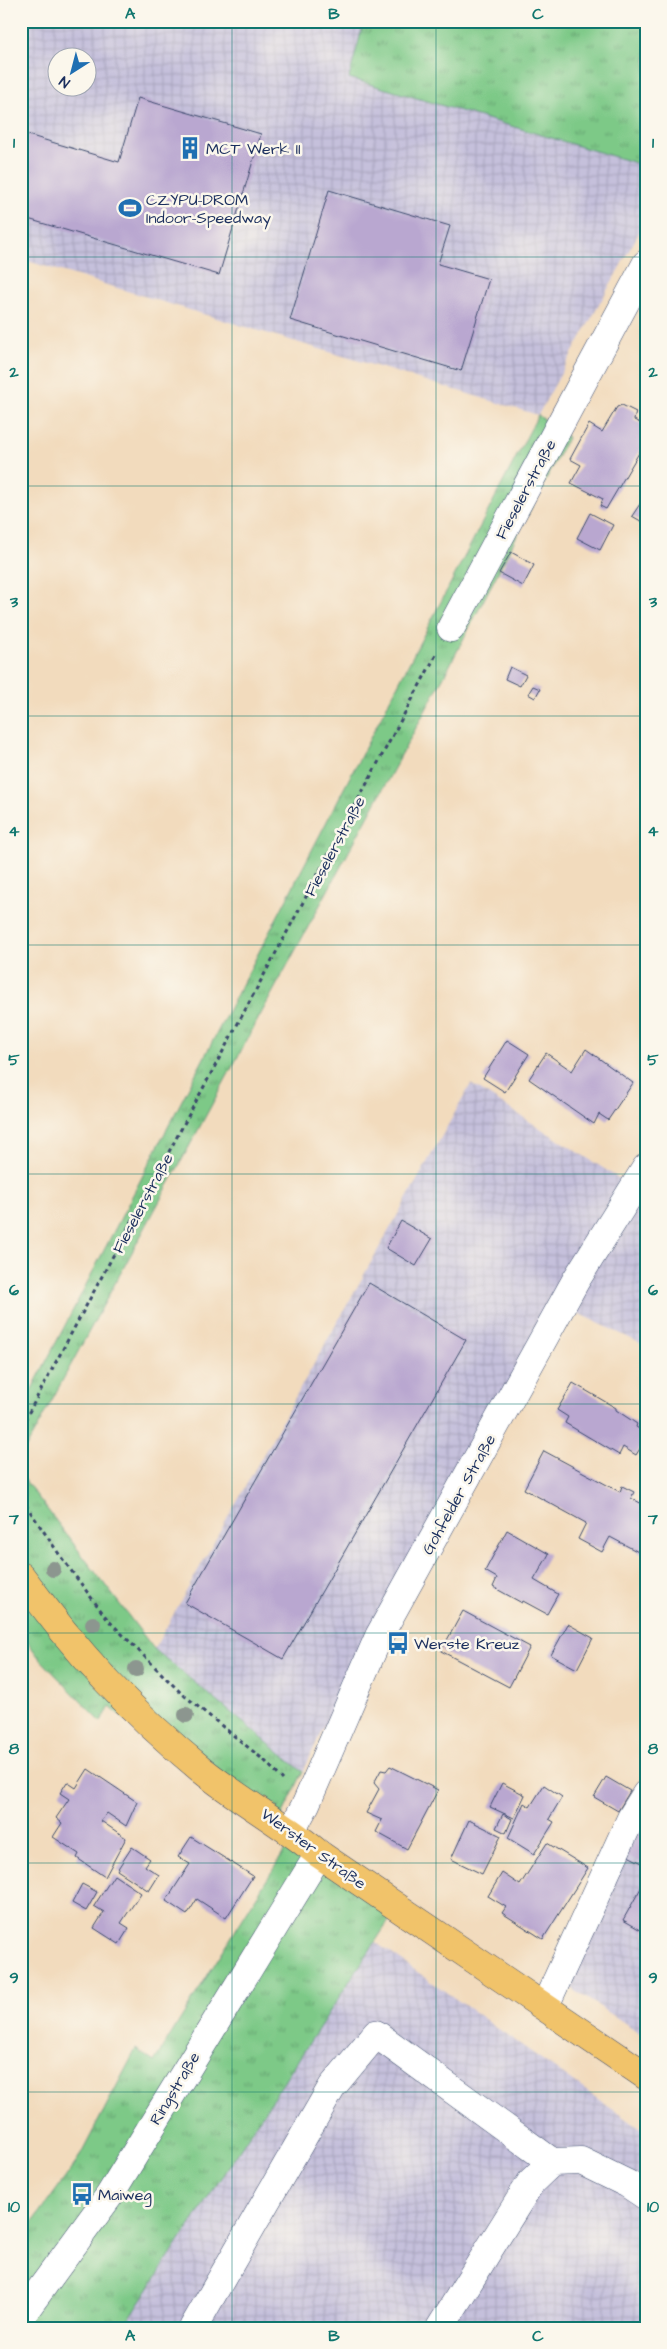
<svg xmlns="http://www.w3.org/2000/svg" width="667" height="2349" viewBox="0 0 667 2349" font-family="'Architects Daughter',sans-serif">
<defs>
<pattern id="industrial-grid" width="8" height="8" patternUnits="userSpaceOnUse" patternTransform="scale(1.25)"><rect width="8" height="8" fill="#c5c0db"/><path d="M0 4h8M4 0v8" fill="none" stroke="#a9a5be"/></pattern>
<pattern id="grass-tufts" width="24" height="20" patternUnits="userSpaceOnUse" patternTransform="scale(1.25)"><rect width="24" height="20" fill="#7dc987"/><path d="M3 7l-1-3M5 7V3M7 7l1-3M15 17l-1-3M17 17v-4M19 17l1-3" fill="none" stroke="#66a472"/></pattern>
</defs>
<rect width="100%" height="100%" fill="#fbf7ec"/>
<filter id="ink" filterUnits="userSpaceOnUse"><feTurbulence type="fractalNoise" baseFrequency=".02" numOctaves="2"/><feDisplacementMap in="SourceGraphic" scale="10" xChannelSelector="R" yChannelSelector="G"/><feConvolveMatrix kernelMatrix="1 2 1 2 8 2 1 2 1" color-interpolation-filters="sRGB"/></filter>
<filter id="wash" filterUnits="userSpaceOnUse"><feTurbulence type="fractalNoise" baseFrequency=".0096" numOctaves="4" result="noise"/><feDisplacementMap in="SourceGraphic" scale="20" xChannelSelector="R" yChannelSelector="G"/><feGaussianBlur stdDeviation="1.12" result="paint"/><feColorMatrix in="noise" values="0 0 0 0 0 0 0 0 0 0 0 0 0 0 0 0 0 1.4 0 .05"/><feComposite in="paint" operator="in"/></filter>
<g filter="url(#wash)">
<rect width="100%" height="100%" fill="#f2dbbd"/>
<path fill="url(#industrial-grid)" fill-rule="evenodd" d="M21 21H364L350 78 646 166V220L538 415 21 259ZM58 58H88V88H58Z
M471 1084 628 1184 646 1156V1346L569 1309 367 1632 303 1772 154 1649Z
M646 1781V2037L565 1984Z
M375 1942 646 2133V2328H123Z"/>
<path fill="url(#grass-tufts)" stroke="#4c7c72" d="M364 21H646V166L349 78Z
M538 415 568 437 450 665 21 1457V1410Z
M21 1475 154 1649 303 1772 274 1832 138 1731 110 1707 101 1722 40 1659 21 1633Z
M292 1839 398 1907 123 2328H21V2239L78 2160 136 2049 154 2062Z"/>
<g id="blocks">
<path fill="#b9a7d0" d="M138 98 261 134 219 275 21 217V133L119 162Z
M329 190 450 226 438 264 489 279 461 371 290 320Z
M622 405 636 412 634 420 646 426V441L606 509 600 506 603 499 571 483 581 465 570 459 589 424 602 432 617 407Z
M646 495V524L632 516Z
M590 513 613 525 600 550 577 538Z
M511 552 534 565 523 586 499 573Z
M510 667 526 675 520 686 505 679Z
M533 686 540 689 535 698 528 694Z
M507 1040 529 1054 505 1092 483 1078Z
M586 1049 633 1083 608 1120 599 1114 594 1124 529 1079 546 1053 572 1071Z
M401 1221 432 1239 416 1266 386 1248Z
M369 1283 466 1340 283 1659 185 1603Z
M573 1383 616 1408V1410L637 1424 636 1427 646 1433V1439L636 1455 623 1447 619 1455 565 1423 568 1417 557 1410Z
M544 1451 620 1492 622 1486 634 1492 631 1498 646 1506V1556L610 1537 602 1552 578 1539 586 1523 524 1489Z
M507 1530 549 1554 534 1580 558 1594 547 1614 523 1601 522 1603 493 1587 497 1578 485 1571Z
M463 1611 530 1647 509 1687 441 1651Z
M568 1624 593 1638 577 1669 551 1655Z
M390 1766 438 1790 407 1849 376 1832 382 1820 366 1813 379 1789 374 1783 381 1770 386 1771Z
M88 1769 137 1802 126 1826 107 1813 101 1821 126 1838 105 1877 77 1858 79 1854 53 1837 62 1823 56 1818 69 1799 60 1793 67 1782 76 1788Z
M606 1777 630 1791 618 1811 594 1797Z
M502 1783 525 1795 514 1818 490 1807Z
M544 1785 562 1797 549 1819 554 1822 534 1854 508 1838 524 1803 530 1807Z
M503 1814 512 1819 506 1833 496 1828Z
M469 1820 501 1836 482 1874 451 1859Z
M641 1829 646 1832V1865L626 1855Z
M191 1837 253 1876 226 1918 197 1899 187 1915 166 1901 190 1864 178 1857Z
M547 1843 588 1868 543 1939 502 1913 506 1907 488 1896 502 1873 520 1885Z
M132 1847 150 1859 145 1866 159 1875 149 1891 117 1870Z
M114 1875 141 1893 121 1923 129 1928 119 1944 94 1928 104 1912 94 1906Z
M646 1879V1933L623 1920Z
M82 1884 97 1892 86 1911 72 1903Z"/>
</g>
</g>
<g filter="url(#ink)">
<use href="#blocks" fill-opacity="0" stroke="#3b496c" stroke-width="1"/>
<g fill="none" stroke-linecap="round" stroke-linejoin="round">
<defs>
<path id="minor" d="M451 628 646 264
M291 1831 306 1804 379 1636 576 1280 646 1168
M545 2006 631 1818 646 1794
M21 2316 109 2196 319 1854
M193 2328 332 2087 376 2034 552 2162
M440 2328 531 2182 552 2162 581 2161 628 2184 646 2196"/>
<path id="major" d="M21 1576C76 1652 129 1710 202 1770 239 1800 282 1823 319 1854L646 2076"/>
</defs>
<use href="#minor" stroke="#3b496c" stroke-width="29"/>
<use href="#major" stroke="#3b496c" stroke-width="29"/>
<path stroke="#3b496c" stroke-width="3" stroke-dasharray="4 4" stroke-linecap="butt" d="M21 1427 437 653
M21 1498 61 1557 108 1620 180 1692 265 1761 283 1780"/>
<use href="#minor" stroke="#fff" stroke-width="28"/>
<use href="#major" stroke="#f1c36a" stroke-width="28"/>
</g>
<g fill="#8c968f">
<circle cx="53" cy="1569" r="8"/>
<circle cx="93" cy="1624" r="8"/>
<circle cx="136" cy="1669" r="8"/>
<circle cx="186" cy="1715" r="8"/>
</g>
</g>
<path fill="none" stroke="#0f766e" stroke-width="1" stroke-opacity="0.55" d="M232 21V2328M436 21V2328M21 257H646M21 486H646M21 716H646M21 945H646M21 1174H646M21 1404H646M21 1633H646M21 1863H646M21 2092H646"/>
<defs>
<symbol id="building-bare" viewBox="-9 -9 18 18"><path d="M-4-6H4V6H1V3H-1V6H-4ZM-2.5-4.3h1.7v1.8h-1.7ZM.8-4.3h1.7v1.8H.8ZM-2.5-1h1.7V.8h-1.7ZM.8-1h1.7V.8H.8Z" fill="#1f6fb2" stroke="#fbf7ec" stroke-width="2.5" paint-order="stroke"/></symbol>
<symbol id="stadium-bare" viewBox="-9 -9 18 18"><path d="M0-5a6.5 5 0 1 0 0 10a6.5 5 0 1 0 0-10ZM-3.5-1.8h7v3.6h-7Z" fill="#1f6fb2" stroke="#fbf7ec" stroke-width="2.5" paint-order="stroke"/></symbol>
<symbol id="bus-bare" viewBox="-9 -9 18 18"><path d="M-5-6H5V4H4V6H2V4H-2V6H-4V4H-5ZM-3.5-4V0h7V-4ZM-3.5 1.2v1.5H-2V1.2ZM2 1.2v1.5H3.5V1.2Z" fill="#1f6fb2" stroke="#fbf7ec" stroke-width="2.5" paint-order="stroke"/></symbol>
</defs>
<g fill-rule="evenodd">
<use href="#building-bare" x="174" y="132" width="32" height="32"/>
<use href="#stadium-bare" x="114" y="192" width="32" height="32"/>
<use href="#bus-bare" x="382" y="1627" width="32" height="32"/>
<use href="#bus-bare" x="66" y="2178" width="32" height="32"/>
</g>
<g text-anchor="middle" stroke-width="5" stroke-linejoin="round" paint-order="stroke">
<g font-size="16" fill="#1b2f5e" stroke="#fbf7ec" text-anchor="start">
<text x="206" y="154">MCT Werk II</text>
<text x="146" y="205">CZYPU-DROM<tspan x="146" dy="18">Indoor-Speedway</tspan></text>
<text x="414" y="1649">Werste Kreuz</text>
<text x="98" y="2200">Maiweg</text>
</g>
<g font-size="16" fill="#1b2f5e" stroke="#fbf7ec">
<text transform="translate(525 489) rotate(-62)" y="6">Fieselerstraße</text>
<text transform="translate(334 846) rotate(-62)" y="6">Fieselerstraße</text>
<text transform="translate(142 1203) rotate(-62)" y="6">Fieselerstraße</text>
<text transform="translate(458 1494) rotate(-61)" y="6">Gohfelder Straße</text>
<text transform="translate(314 1848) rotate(36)" y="6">Werster Straße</text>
<text transform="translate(174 2088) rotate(-59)" y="6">Ringstraße</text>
</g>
</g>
<rect width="667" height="2349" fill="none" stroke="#fbf7ec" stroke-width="55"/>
<g transform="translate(72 72) rotate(216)"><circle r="24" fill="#fbf7ec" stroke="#a1a7b3"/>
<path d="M0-4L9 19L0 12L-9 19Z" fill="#1f6fb2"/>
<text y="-8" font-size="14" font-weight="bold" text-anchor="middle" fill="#1b2f5e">N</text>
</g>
<rect x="28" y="28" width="612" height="2294" fill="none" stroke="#0f766e" stroke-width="2"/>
<g font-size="16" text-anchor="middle" font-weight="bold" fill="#0f766e">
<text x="130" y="19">A</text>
<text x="334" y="19">B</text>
<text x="538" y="19">C</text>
<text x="14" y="148">1</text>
<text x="653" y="148">1</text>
<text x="14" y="377">2</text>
<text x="653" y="377">2</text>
<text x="14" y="607">3</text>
<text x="653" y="607">3</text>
<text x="14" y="836">4</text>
<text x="653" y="836">4</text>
<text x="14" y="1065">5</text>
<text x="653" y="1065">5</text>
<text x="14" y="1295">6</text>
<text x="653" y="1295">6</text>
<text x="14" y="1524">7</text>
<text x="653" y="1524">7</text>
<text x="14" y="1754">8</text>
<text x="653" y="1754">8</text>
<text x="14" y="1983">9</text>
<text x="653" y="1983">9</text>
<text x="14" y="2212">10</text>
<text x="653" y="2212">10</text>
<text x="130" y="2341">A</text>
<text x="334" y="2341">B</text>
<text x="538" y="2341">C</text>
</g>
</svg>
